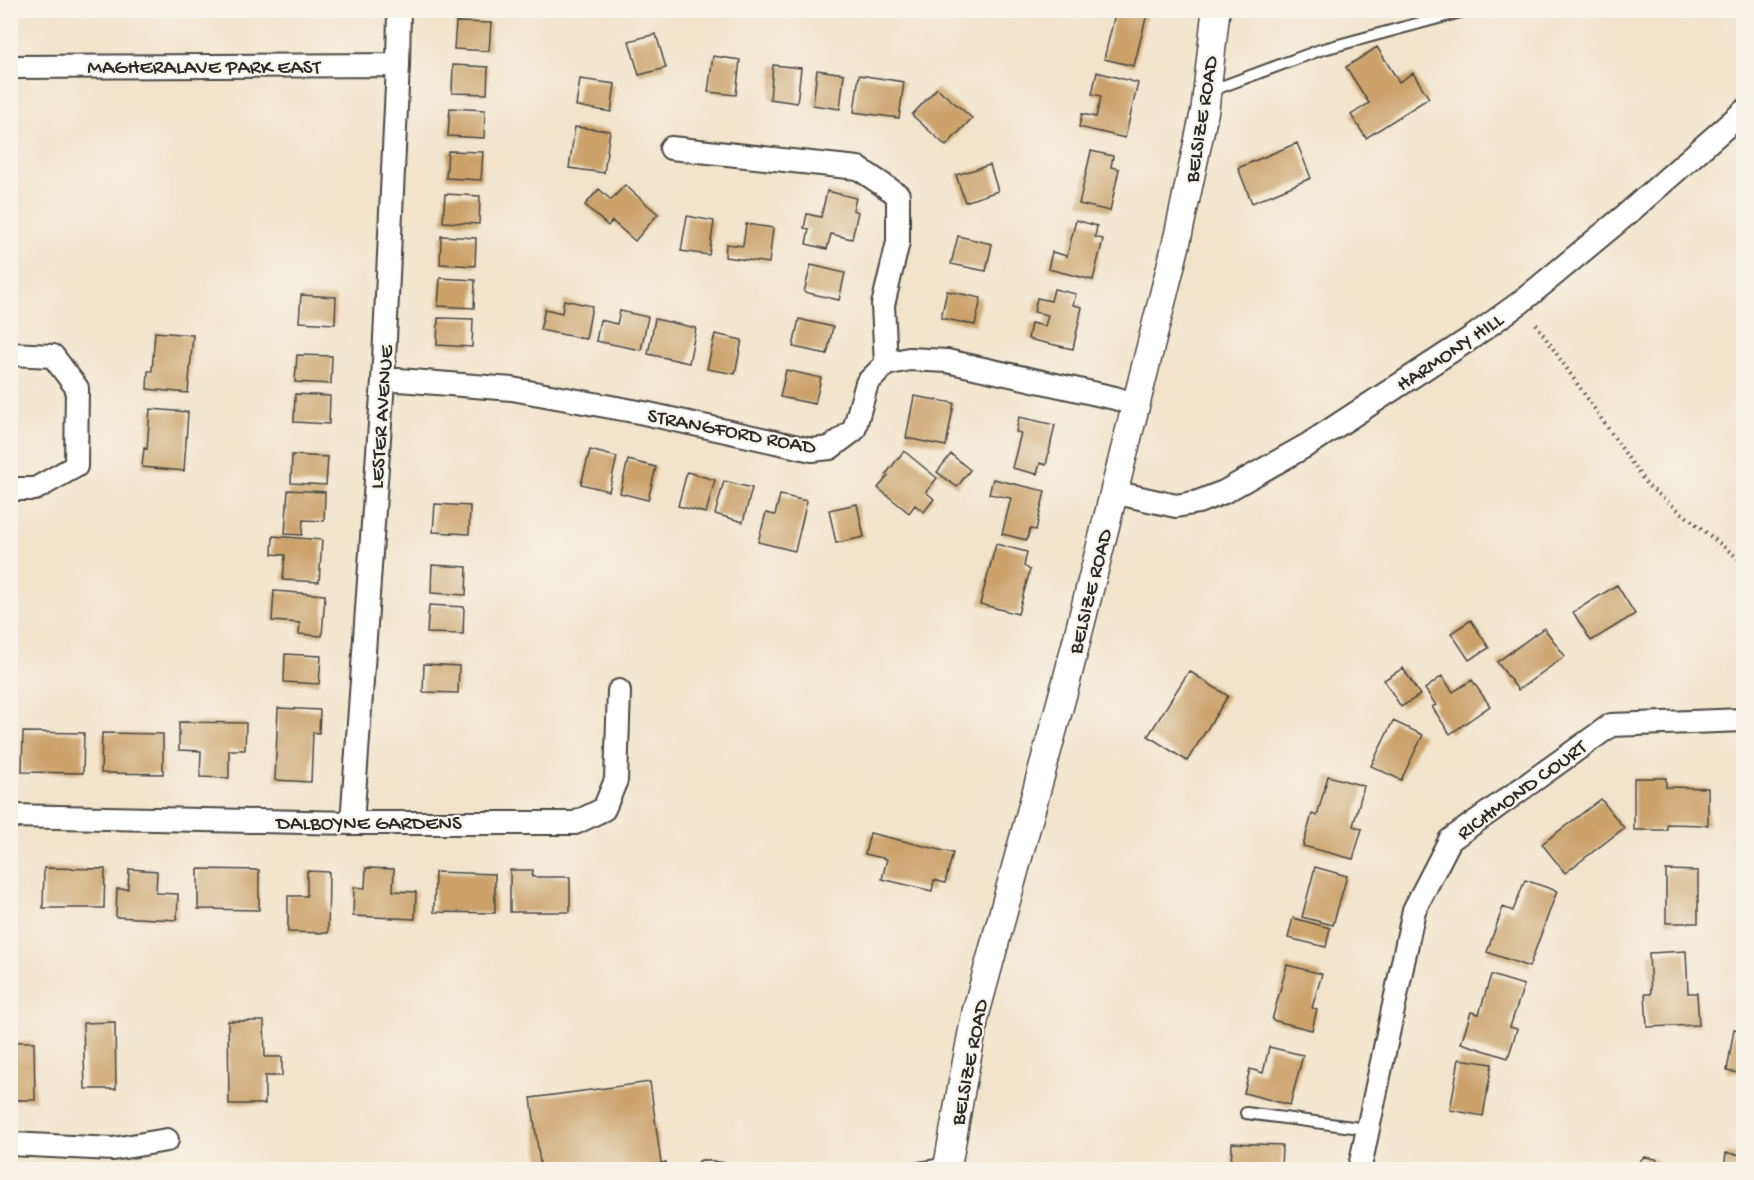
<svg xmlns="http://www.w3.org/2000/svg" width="1754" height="1180" viewBox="0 0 1754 1180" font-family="'Gochi Hand',sans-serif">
<rect width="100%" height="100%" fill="#f7f3e8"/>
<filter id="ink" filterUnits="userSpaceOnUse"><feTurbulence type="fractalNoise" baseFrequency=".0167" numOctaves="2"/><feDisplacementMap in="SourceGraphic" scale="12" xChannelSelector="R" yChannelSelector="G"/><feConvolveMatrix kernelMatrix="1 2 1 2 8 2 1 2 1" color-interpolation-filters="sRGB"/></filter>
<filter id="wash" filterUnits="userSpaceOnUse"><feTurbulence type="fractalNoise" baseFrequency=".008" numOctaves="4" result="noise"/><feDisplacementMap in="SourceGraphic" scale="24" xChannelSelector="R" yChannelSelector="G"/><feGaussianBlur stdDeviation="1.35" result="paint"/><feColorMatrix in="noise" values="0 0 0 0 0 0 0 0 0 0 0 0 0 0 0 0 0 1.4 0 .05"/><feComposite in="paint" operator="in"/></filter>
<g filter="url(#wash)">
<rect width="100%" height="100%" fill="#f1e4ca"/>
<g id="blocks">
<path fill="#cba26a" d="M1116 10H1148L1134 66 1104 59Z
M456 22 491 23 489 51 454 49Z
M656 34 666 68 639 75 629 41Z
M1377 47 1399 82 1413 73 1429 98 1366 138 1351 115 1369 103 1346 67Z
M713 56 740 60 736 95 708 92Z
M453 65 488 67 487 94 452 93Z
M773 65 801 68 797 103 770 99Z
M817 70 844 74 840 109 813 105Z
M1097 72 1138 83 1125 138 1079 127 1082 114 1096 117 1101 96 1092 94Z
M859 75 904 82 899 118 854 112Z
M580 79 615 84 611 112 576 106Z
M937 88 972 118 946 146 912 115Z
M450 108 485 110 484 138 448 136Z
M575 127 610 131 604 173 569 168Z
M1297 143 1311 178 1252 203 1238 168Z
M448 151 483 152 481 180 446 178Z
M1091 151 1113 156 1111 167 1119 169 1110 211 1079 204Z
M990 165 998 191 965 202 956 175Z
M625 185 658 214 635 241 612 221 608 226 585 205 599 189 611 200Z
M827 191 856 198 853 210 858 212 852 239 831 234 827 249 806 244 809 229 804 228 807 214 821 217Z
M445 194 480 196 479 224 443 222Z
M687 216 714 221 709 255 681 251Z
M1076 220 1097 226 1095 237 1103 239 1093 280 1048 269 1052 252 1067 256Z
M746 224 773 228 769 263 725 257 726 244 743 246Z
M441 236 476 238 475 266 440 264Z
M958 236 992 244 986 271 951 264Z
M811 265 845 273 839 300 804 292Z
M440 278 475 280 474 308 438 306Z
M1054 289 1076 294 1073 305 1082 307 1073 349 1028 339 1031 323 1045 326 1048 315 1034 312 1037 298 1051 301Z
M947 291 981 298 975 325 941 318Z
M301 295 336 297 335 324 299 322Z
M564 300 592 306 586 339 540 330 545 309 562 313Z
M620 311 648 317 641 350 596 341 600 320 617 324Z
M438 318 473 319 472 347 437 345Z
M655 319 696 328 689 363 648 354Z
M799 319 833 327 827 354 793 347Z
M155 332 193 335 188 393 147 389 148 371H152Z
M715 334 742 340 735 374 707 369Z
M297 355 332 356 331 384 295 382Z
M786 370 821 378 815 404 780 397Z
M295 394 330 396 329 424 294 422Z
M914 396 954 403 946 446 906 438Z
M150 409 188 412 184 471 142 467 144 448 147 449Z
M1019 417 1055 425 1046 465 1040 463 1037 474 1012 468 1021 433 1016 432Z
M590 450 617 457 609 491 581 484Z
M904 451 937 478 926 492 934 499 924 512 915 505 909 513 878 488 888 476 886 474Z
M951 454 970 470 957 487 937 472Z
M292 455 328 457 326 485 291 483Z
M628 460 656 467 648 500 620 493Z
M687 472 715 480 706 513 678 506Z
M993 479 1045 491 1036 530 1030 529 1027 540 1002 534 1011 498 989 494Z
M724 481 752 488 743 522 715 514Z
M288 490 325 492 324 521 303 520 302 535 285 534Z
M780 495 807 501 795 551 758 542 766 513 775 515Z
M435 504 470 506 469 534 433 532Z
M857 504 864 537 836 543 829 510Z
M273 536 322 540 319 582 283 580 285 555 272 554Z
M996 544 1027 552 1024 566 1030 570 1018 614 980 604Z
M432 565 467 567 466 595 431 593Z
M1617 585 1635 614 1591 641 1573 612Z
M274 591 325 595 322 636 299 634 300 623 272 621Z
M429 605 464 607 463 634 427 633Z
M1471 620 1489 648 1469 660 1451 633Z
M1544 628 1565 656 1518 690 1497 662Z
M285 654 321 656 319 684 284 682Z
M424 664 459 666 458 693 423 692Z
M1403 668 1420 695 1401 707 1384 680Z
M1189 671 1228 696 1187 761 1148 736Z
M1442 676 1453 692 1472 680 1490 706 1450 734 1432 707 1436 705 1425 689Z
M278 708 320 710 319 733 313 732 311 782 275 780Z
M1393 721 1423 735 1401 780 1371 766Z
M179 722 246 723 245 750H229V778L200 777 201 751 179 750Z
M23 732 84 733 83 773 22 772Z
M102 733 163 734V774L101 773Z
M1328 776 1364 786 1353 826 1362 829 1353 859 1303 846 1312 814 1317 816Z
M1634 778H1666V787L1708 788V825L1667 824V830H1634Z
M1601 799 1624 828 1565 873 1542 844Z
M870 833 953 853 945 883 934 880 932 891 882 879 887 859 865 854Z
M1315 867 1347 876 1333 925 1302 917Z
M44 868 105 869 104 908H43Z
M366 868 394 869 393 891 416 892 415 919 353 916 354 887 365 888Z
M129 869 157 871 156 893 178 894 177 920 116 917 117 889H128Z
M198 869 259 870V910L198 909Z
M510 870H533L532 877H570V912H510Z
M1666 870 1698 871V923H1666Z
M307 871 329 872 328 933 288 932V896H307Z
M435 872 495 874V913L434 912Z
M1525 880 1557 891 1529 967 1487 952 1503 907 1513 911Z
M1293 918 1330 928 1326 947 1288 938Z
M1686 951 1688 993H1697L1699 1025 1647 1027 1645 994H1651L1649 953Z
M1287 965 1322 974 1312 1008 1317 1009 1312 1030 1272 1020Z
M1491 975 1524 985 1510 1027 1517 1029 1508 1058 1461 1043 1471 1012 1479 1014Z
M228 1021H264L265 1057H282V1076H265V1104H229Z
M115 1022 116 1089H85L83 1023Z
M1734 1029 1744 1031V1074L1727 1071Z
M10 1042H34L35 1100H10Z
M1269 1047 1303 1055 1290 1105 1244 1093 1250 1069 1263 1073Z
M1459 1059 1492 1064 1483 1116 1450 1110Z
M650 1082 661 1163 666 1162 667 1170H541L531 1098Z
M1232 1143 1282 1145 1281 1170H1231Z
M1726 1153 1744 1155V1170H1724Z
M1644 1157 1656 1159 1660 1167V1170H1637L1638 1163Z"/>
</g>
</g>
<g filter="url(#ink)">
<use href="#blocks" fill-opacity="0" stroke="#494743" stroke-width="1.5"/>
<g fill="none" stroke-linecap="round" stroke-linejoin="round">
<defs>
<path id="service" d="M1210 91 1320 50 1468 10
M1246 1113 1368 1129
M703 1170V1166L730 1170
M907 1170 948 1163"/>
<path id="minor" d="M10 67 398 65
M671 148 858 168 898 195V242L883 305 886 364
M10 354 53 356 77 388 76 466 35 489H10
M383 381 399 380 512 389 644 413 812 450 830 448 854 430 867 383 886 364 909 359 947 361 1115 398 1136 405
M1113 492 1176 506 1198 502 1224 492 1309 444 1471 338 1521 302 1627 214 1744 111
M10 816 352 823H575L604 809 616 780 619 691
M352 823 383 381 398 65 399 10
M10 1144 113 1149 167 1140
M1361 1162 1414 910 1450 840 1611 725 1744 720"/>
<path id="tertiary" d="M947 1170 961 1090 976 1012 1067 679 1176 245 1205 109 1216 10"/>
</defs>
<use href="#service" stroke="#494743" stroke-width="14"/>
<use href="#minor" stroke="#494743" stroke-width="26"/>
<use href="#tertiary" stroke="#494743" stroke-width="30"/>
<path stroke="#494743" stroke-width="4" stroke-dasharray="1.5 4.5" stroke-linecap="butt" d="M1536 324 1647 485 1744 563"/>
<use href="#service" stroke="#fff" stroke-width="10"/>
<use href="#minor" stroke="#fff" stroke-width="22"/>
<use href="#tertiary" stroke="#fff" stroke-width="27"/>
</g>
</g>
<g text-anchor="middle" stroke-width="4.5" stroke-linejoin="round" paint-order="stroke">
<g font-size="21" fill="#2b2b2b" stroke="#f7f3e8">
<text x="204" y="73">MAGHERALAVE PARK EAST</text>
<text transform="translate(1200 119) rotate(-81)" y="7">BELSIZE ROAD</text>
<text transform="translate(1449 351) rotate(-34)" y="7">HARMONY HILL</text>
<text transform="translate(380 417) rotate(-86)" y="7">LESTER AVENUE</text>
<text transform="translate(732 430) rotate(11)" y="7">STRANGFORD ROAD</text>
<text transform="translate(1089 591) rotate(-76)" y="7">BELSIZE ROAD</text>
<text transform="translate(1521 789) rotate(-36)" y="7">RICHMOND COURT</text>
<text x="369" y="829">DALBOYNE GARDENS</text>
<text transform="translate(968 1062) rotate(-79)" y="7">BELSIZE ROAD</text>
</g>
</g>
<rect width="1754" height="1180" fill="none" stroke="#f7f3e8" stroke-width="36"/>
</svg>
